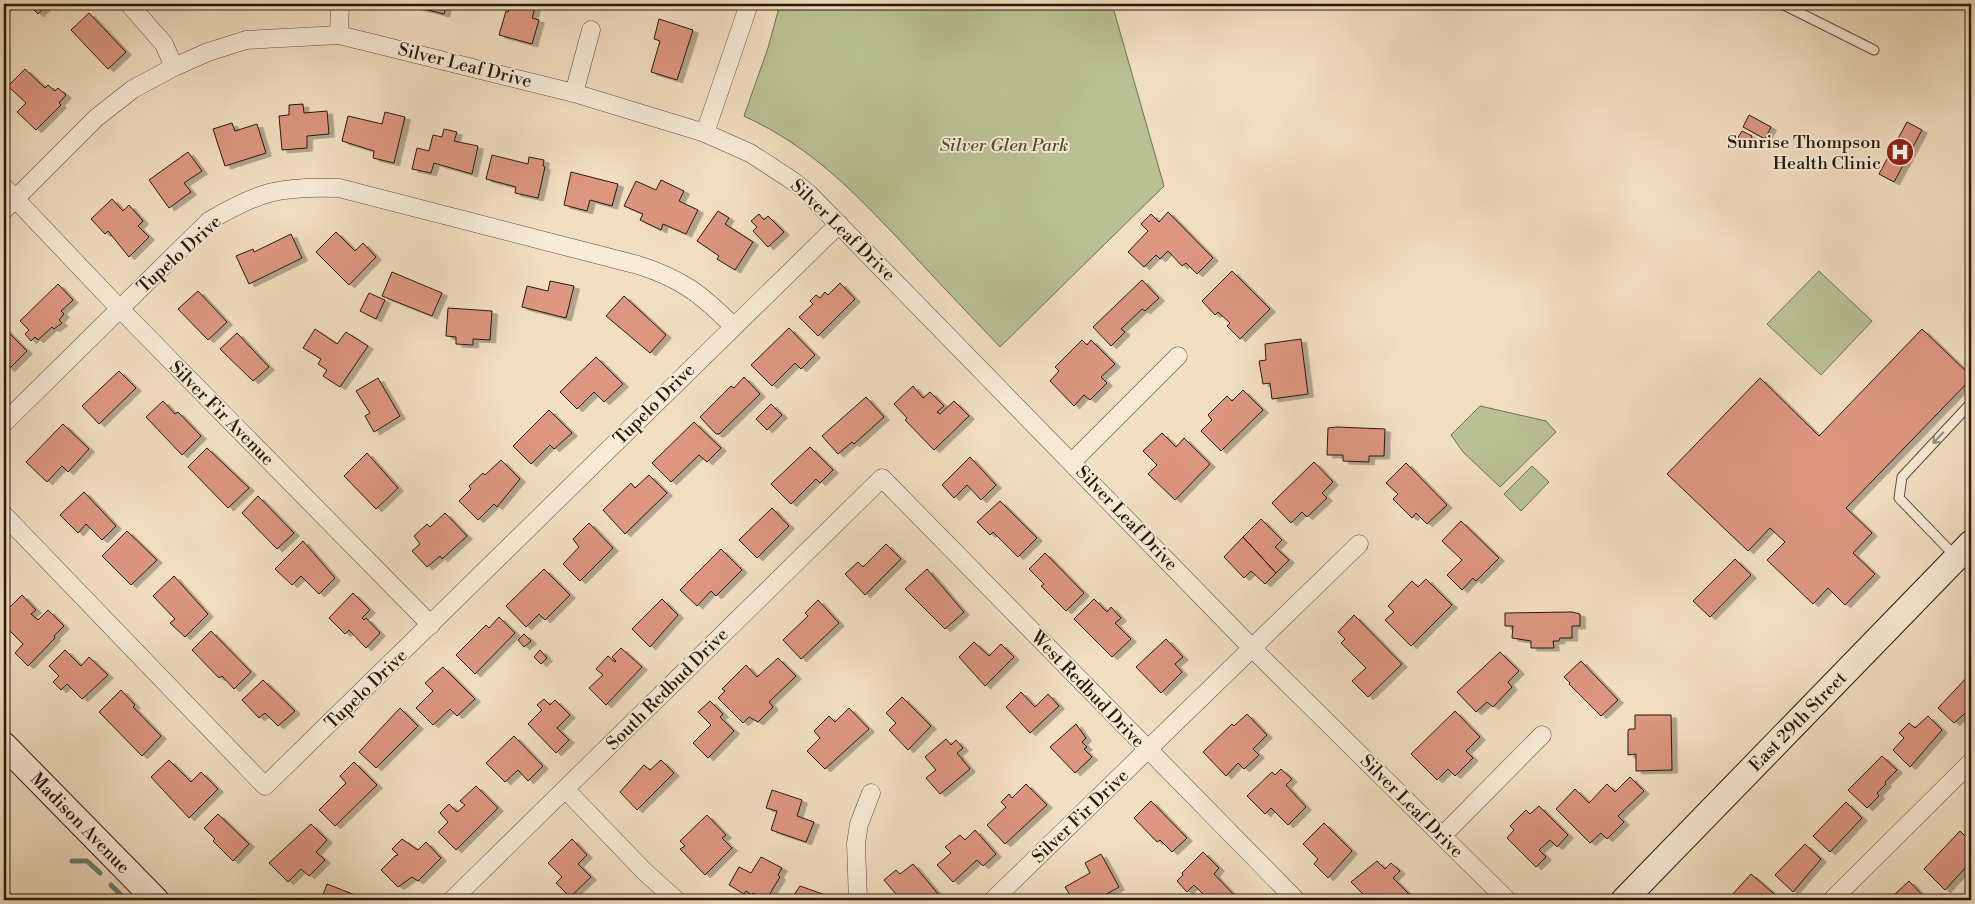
<svg xmlns="http://www.w3.org/2000/svg" width="1975" height="904" viewBox="0 0 1975 904" font-family="'Libre Bodoni',serif">
<defs>
<filter id="shadow"><feDropShadow dx="5.5" dy="3" stdDeviation="0" flood-color="#0004"/></filter>
</defs>
<rect width="100%" height="100%" fill="#f2dec1"/>
<filter id="stains"><feTurbulence type="fractalNoise" baseFrequency=".004" numOctaves="4"/><feColorMatrix values="0 0 0 0 .2 0 0 0 0 .09 0 0 0 0 .02 0 0 0 .5 -.17"/></filter>
<radialGradient id="worn" r=".72"><stop offset=".6" stop-color="#630" stop-opacity="0"/><stop offset="1" stop-color="#630" stop-opacity=".3"/></radialGradient>
<path fill="#b9c194" stroke="#706e4f" d="M780 4H1112L1164 186 1000 347C969 314 937 281 906 247 855 193 813 148 744 116L768 48Z
M1819 271 1872 321 1821 375 1767 324Z
M1480 406 1546 421 1556 432 1500 487 1463 452 1451 435Z
M1532 466 1549 482 1521 511 1504 494Z"/>
<g fill="none" stroke-linecap="round" stroke-linejoin="round">
<path stroke="#6d7b71" stroke-width="5" d="M72 861H87L100 873
M111 885 126 900"/>
</g>
<path fill="#dd9680" stroke="#271a0a" filter="url(#shadow)" d="M28 4H55L51 8 48 4 38 14Z
M404 4H447L444 14Z
M511 4H536L532 18 539 20 532 44 499 35 506 11 508 12Z
M89 13 126 52 108 69 71 30Z
M659 19 693 30 677 80 651 72 660 41 654 39Z
M25 69 45 88 48 85 55 91 58 88 66 95 59 103 61 105 36 130 17 112 26 103 8 86Z
M303 104 304 113 327 111 329 134 307 136V148L282 150 279 116 289 115V105Z
M385 112 405 117 394 163 373 158 374 151 342 141 348 116 382 124Z
M1749 115 1771 127 1765 139 1743 127Z
M1907 122 1922 130 1894 182 1879 174Z
M232 123 235 131 257 124 266 153 225 166 213 129Z
M444 129 457 132 454 141 478 146 472 174 434 163 431 173 412 169 417 148 429 151 433 135 442 137Z
M1742 131 1752 136 1747 145 1737 139Z
M188 152 202 171 184 183 191 192 169 208 149 180Z
M492 155 528 164 529 157 544 160 543 166 545 167 538 198 515 193 516 187 486 179Z
M571 172 618 184 612 206 590 200 587 211 564 205Z
M661 180 684 191 679 201 698 210 686 234 663 224 661 230 640 220 643 214 624 206 636 181 656 190Z
M112 199 123 211 129 205 143 221 138 226 149 237 129 257 108 231 105 234 91 219Z
M718 211 729 218 725 224 753 242 735 270 717 259 719 256 697 241Z
M1168 212 1213 258 1197 274 1186 263 1182 266 1168 251 1160 259 1156 255 1144 267 1128 252 1148 231 1141 224 1151 214 1159 222Z
M759 214 764 220 768 216 784 232 768 247 753 231 757 227 751 221Z
M336 232 355 251 363 243 376 257 349 285 316 252Z
M291 234 302 258 249 284 236 256 253 249 254 252Z
M1232 271 1270 309 1240 339 1227 326 1230 323 1218 312 1215 315 1202 301Z
M392 272 442 293 432 316 382 296Z
M1142 280 1159 298 1145 311 1142 309 1121 329 1125 332 1111 346 1093 327Z
M550 281 574 286 566 318 522 307 527 286 548 291Z
M840 283 855 299 818 336 799 317 813 304 810 301 816 295 820 298 825 292 828 295Z
M58 284 73 300 61 311 64 314 59 320 62 323 54 329 52 327 38 340 35 337 31 341 25 334 29 330 20 321Z
M198 291 227 322 208 340 178 309Z
M369 293 385 300 376 319 360 311Z
M624 296 666 335 650 353 606 316Z
M448 308 492 311 490 340 473 339V345L456 344V337L446 336Z
M4 328 27 351 9 369 4 364Z
M789 328 815 355 801 369 795 363 772 386 751 365Z
M315 329 337 344 346 332 368 346 340 387 323 376 327 370 318 364 321 359 303 348Z
M1922 329 1971 376V379L1846 508 1872 533 1853 553 1875 574 1845 605 1828 588 1813 604 1767 560 1785 542 1770 528 1748 551 1667 474 1760 378 1819 436Z
M237 333 269 367 253 381 220 349Z
M1301 339 1308 394 1272 399 1270 383 1263 384 1259 361 1266 360 1265 344Z
M1082 340 1087 345 1091 340 1115 364 1101 377 1107 383 1090 400 1084 395 1074 406 1050 381 1059 371 1055 367Z
M596 357 623 384 604 402 594 392 577 409 560 392Z
M119 371 136 388 99 424 82 406Z
M744 377 760 394 719 434H716L700 417 731 386 734 388Z
M378 378 400 416 374 432 365 416 370 413 356 391Z
M913 386 923 398 930 392 944 406 937 412 940 414 954 401 969 416 934 450 905 420 907 418 894 404Z
M1243 390 1263 410 1221 451 1201 431 1212 420 1208 415 1227 396 1232 401Z
M866 397 884 417 854 444 852 442 838 454 822 436Z
M163 401 175 414 178 412 201 436 182 455 146 417Z
M771 404 782 415 767 430 756 419Z
M549 410 572 433 554 449 550 445 531 464 513 446Z
M694 422 721 448 707 462 699 455 671 482 652 463Z
M63 424 89 449 68 472 62 466 47 482 26 462Z
M1337 427 1385 429 1384 456H1369V462L1343 461V455H1327L1328 428Z
M1162 433 1176 447 1184 438 1210 464 1175 500 1148 474 1157 465 1143 451Z
M810 447 833 470 820 483 816 479 791 504 771 484Z
M207 448 249 488 228 508 188 467Z
M367 453 398 488 376 509 344 476Z
M970 457 996 485 981 500 967 485 954 498 942 485Z
M501 460 520 479 497 507 494 504 478 520 459 501 471 489 469 486 483 473 485 475Z
M1314 462 1333 482 1322 493 1327 498 1307 517 1302 512 1291 523 1272 503Z
M1406 463 1447 505 1427 524 1416 513 1412 518 1393 499 1398 494 1386 483Z
M649 475 667 493 625 534 603 510 631 483 635 488Z
M84 492 116 526 102 540 86 524 78 533 60 515Z
M258 496 294 533 277 549 242 513Z
M1000 501 1037 538 1018 557 993 532 990 535 977 522Z
M772 508 789 526 757 558 739 540Z
M445 513 467 536 442 559 440 556 427 567 412 551 420 544 414 536 427 524 430 527Z
M1261 519 1282 540 1275 547 1289 560 1276 573 1243 537Z
M1461 521 1499 558 1476 581 1473 578 1462 590 1447 575 1462 560 1442 541Z
M589 523 613 548 580 581 563 564 579 547 573 539Z
M127 531 157 560 131 585 102 556Z
M1243 537 1276 573 1265 584 1251 571 1244 578 1224 557Z
M303 541 335 578 319 594 301 576 292 585 275 569Z
M886 544 901 559 865 595 845 574 858 562 863 567Z
M721 549 742 570 716 596 711 591 697 606 680 590Z
M1045 553 1084 593 1066 611 1041 586 1044 584 1029 569Z
M1735 559 1751 575 1710 617 1693 601Z
M544 569 570 595 545 620 539 614 526 627 506 606Z
M927 569 964 612 945 629 905 589Z
M174 576 208 614 185 637 170 623 175 619 153 596Z
M1426 579 1452 605 1411 646 1385 620 1394 612 1388 606 1412 581 1418 587Z
M353 593 370 610 362 618 364 620 366 618 380 633 366 648 349 630 345 634 329 618Z
M22 595 36 610 31 614 38 620 48 610 64 626 54 636 55 638 28 666 15 653 23 644 4 625V613Z
M662 599 678 615 650 647 632 629Z
M1094 599 1107 612 1111 607 1121 618 1115 623 1131 639 1112 657 1074 619Z
M818 600 839 623 801 659 783 640 808 616 805 613Z
M1572 612 1580 614V626H1572V638H1560L1559 641H1553L1554 648H1531V641L1512 638 1513 626H1505V613Z
M1354 615 1402 664 1368 697 1352 681 1366 668 1341 643 1345 639 1338 632Z
M499 617 515 633 475 674 456 655 486 625 489 628Z
M211 631 251 672 234 689 222 676 219 678 192 650Z
M524 634 531 641 524 647 518 640Z
M1166 639 1183 657 1175 664 1182 672 1161 693 1136 667Z
M974 642 989 656 1001 644 1014 657 985 686 959 657Z
M621 648 642 667 606 705 589 688 603 675 596 669 608 656 615 662 616 661 612 657Z
M65 650 81 666 89 657 108 675 82 699 67 684 61 690 53 682 59 676 49 666Z
M540 650 547 658 541 664 534 657Z
M1500 652 1519 671 1508 682 1512 687 1493 707 1487 702 1476 712 1457 692Z
M778 658 796 676 769 702 773 707 758 722 749 717 743 723 718 698 725 691 722 689 746 665 757 677Z
M1581 661 1618 700 1601 716 1569 684 1570 683 1564 677Z
M443 667 475 699 457 716 450 709 433 725 416 708 433 691 425 683Z
M1970 674 1971 708 1954 723 1938 708Z
M263 680 295 711 278 726 265 713 259 718 242 700Z
M121 690 135 705 133 707 161 736 142 756 99 712Z
M1021 692 1035 707 1048 694 1059 706 1030 733 1006 707Z
M902 697 931 726 908 750 889 730 896 723 886 713Z
M544 699 550 705 555 700 570 715 557 728 569 740 556 753 528 724 542 710 537 705Z
M710 701 723 714 720 717 734 731 708 758 693 743 711 725 698 712Z
M400 708 418 726 376 768 359 752Z
M849 708 869 729 825 769 807 751 820 738 814 731 829 716 835 722Z
M1455 711 1480 737 1466 751 1473 758 1455 776 1448 769 1437 780 1411 754Z
M1247 714 1267 735 1253 749 1259 755 1244 769 1238 763 1226 776 1203 752 1232 724 1234 726Z
M1635 715H1671L1672 770 1636 771V754L1628 755V731L1629 729H1635Z
M1928 716 1942 730 1910 767 1893 750 1904 738 1899 733 1909 723 1915 728Z
M1076 724 1086 738 1082 742 1087 747 1084 749 1092 757 1075 773 1050 747Z
M514 736 543 766 528 781 518 770 505 782 486 763Z
M946 739 951 745 956 740 963 748 957 753 970 769 940 794 926 778 936 770 925 757Z
M1882 756 1897 770 1885 782 1886 784 1877 793 1879 796 1867 808 1848 790Z
M169 760 191 782 201 772 218 789 189 818 151 777Z
M661 760 674 773 637 810 620 792 644 765 650 770Z
M354 762 377 785 335 826 319 810 346 783 340 776Z
M1281 769 1292 779 1286 785 1306 807 1288 825 1271 808 1265 814 1247 796 1272 772 1275 775Z
M1630 777 1644 791 1618 816 1624 822 1607 839 1601 833 1590 843 1556 809 1575 789 1589 803 1607 784 1615 792Z
M1026 784 1047 805 1005 844 987 825 1006 807 1001 802 1009 794 1012 798Z
M476 786 498 808 456 850 438 832 448 822 440 813 449 804 457 812 465 805 460 801Z
M772 790 802 800 797 816 814 822 806 842 771 830 777 811 766 808Z
M1151 801 1187 838 1172 852 1160 840 1157 842 1134 818Z
M1846 802 1862 818 1830 852 1813 836Z
M1539 806 1568 835 1557 847 1550 840 1539 850 1546 857 1536 867 1507 838 1514 830 1510 826 1526 810 1530 814Z
M218 814 249 844 233 861 213 841 215 839 204 828Z
M707 815 726 835 722 838 732 848 705 875 680 849 685 846 680 841Z
M1324 823 1352 851 1328 878 1314 864 1318 859 1303 844Z
M311 824 327 840 316 852 325 860 309 876 301 869 288 882 269 863Z
M975 830 996 854 983 866 977 860 953 882 937 865 951 853 945 847 960 835 965 840Z
M1960 831 1971 842V870L1967 866 1945 890 1924 869Z
M402 839 418 850 426 842 441 858 418 881 412 877 398 887 381 870 395 856 398 855 392 849Z
M572 839 587 855 578 864 591 877 570 897 556 883 562 877 548 863Z
M1805 844 1821 859 1793 892 1775 875Z
M1203 852 1219 868 1214 874 1234 895 1229 900H1209L1194 885 1187 892 1177 881 1183 875 1182 873Z
M1101 854 1119 887 1096 900H1073L1065 887 1090 873 1085 863Z
M761 857 782 868 778 875 780 877 766 900 753 893 752 895 746 891 744 894 729 885 739 867 751 873Z
M1377 861 1385 869 1391 863 1400 871 1393 878 1409 894 1403 900H1374L1369 895 1366 897 1351 882Z
M913 864 939 895 933 900H919L913 894 905 900H901L884 880 896 870 900 874Z
M1751 874 1780 899 1779 900H1736L1731 896Z
M1909 881 1926 899 1924 900H1893L1896 897 1894 895Z
M327 884 368 900H321Z
M800 886 831 897 829 900H795L797 895H794Z
M626 895 631 900H620Z"/>
<g fill="none" stroke-linecap="round" stroke-linejoin="round">
<defs>
<path id="service" d="M1782 4 1874 50
M1956 557 1899 498 1902 477 1971 403"/>
<path id="minor" d="M129 4 164 44 174 67
M339 35 340 4
M574 93 591 30
M705 133 749 4
M4 187 120 309 431 625
M4 210 96 118 133 89 174 67 208 52 246 40 339 35 574 93 705 133 750 153 793 181 809 194 1253 649 1507 900
M4 423 209 221C260 191 280 186 339 188L638 265C682 279 701 294 733 326
M1072 462 1178 356
M4 515 265 786 839 224
M565 789 645 872 676 900
M1442 836 1542 735
M452 900 882 478 1296 900
M858 900 856 844 859 824 871 793
M993 900 1359 544
M1832 900 1971 762"/>
<g id="secondary">
<path id="s1" d="M4 745 156 900"/>
<path id="s2" d="M1624 900 1971 543"/>
</g>
</defs>
<use href="#service" stroke="#5a4b38" stroke-width="11"/>
<use href="#minor" stroke="#5a4b38" stroke-width="19"/>
<use href="#secondary" stroke="#271a0a" stroke-width="27"/>
<use href="#service" stroke="#f7ead7" stroke-width="9"/>
<use href="#minor" stroke="#f7ead7" stroke-width="18"/>
<use href="#secondary" stroke="#f7ead7" stroke-width="25"/>
</g>
<defs><path id="oneway-shaft" d="M-6 0H5M1.5-3L5.5 0L1.5 3" fill="none" stroke-width="1.6" stroke-linecap="round" stroke-linejoin="round" transform="scale(1.25)"/></defs>
<use stroke="#998c7b" href="#oneway-shaft" transform="translate(1938 438) rotate(133)"/>
<defs>
<symbol id="hospital-disc" viewBox="-11 -11 22 22"><circle r="9.5" fill="#8f2418" stroke="#f7ead7"/><path d="M-5-5h3v3.5h4V-5h3V5h-3V1.5h-4V5h-3Z" fill="#fff"/></symbol>
</defs>
<g fill-rule="evenodd">
<use href="#hospital-disc" x="1884" y="136" width="32" height="32"/>
</g>
<g text-anchor="middle" stroke-width="4" stroke-linejoin="round" paint-order="stroke">
<g font-size="18" fill="#271a0a" stroke="#f7ead7">
<text transform="translate(465 65) rotate(14)" y="6">Silver Leaf Drive</text>
<text transform="translate(843 230) rotate(44)" y="6">Silver Leaf Drive</text>
<text transform="translate(179 254) rotate(-42)" y="6">Tupelo Drive</text>
<text transform="translate(654 404) rotate(-45)" y="6">Tupelo Drive</text>
<text transform="translate(222 413) rotate(45)" y="6">Silver Fir Avenue</text>
<text transform="translate(1127 518) rotate(46)" y="6">Silver Leaf Drive</text>
<text transform="translate(366 689) rotate(-44)" y="6">Tupelo Drive</text>
<text transform="translate(667 689) rotate(-45)" y="6">South Redbud Drive</text>
<text transform="translate(1088 689) rotate(46)" y="6">West Redbud Drive</text>
<text dy="6" stroke="none"><textPath href="#s2" startOffset="249">East 29th Street</textPath></text>
<text transform="translate(1412 806) rotate(45)" y="6">Silver Leaf Drive</text>
<text transform="translate(1080 816) rotate(-44)" y="6">Silver Fir Drive</text>
<text dy="6" stroke="none"><textPath href="#s1" startOffset="109">Madison Avenue</textPath></text>
</g>
<g font-size="18" fill="#271a0a" stroke="#f7ead7" text-anchor="end">
<text x="1881" y="148">Sunrise Thompson<tspan x="1881" dy="21">Health Clinic</tspan></text>
</g>
<g font-size="18" font-style="italic" fill="#534c33" stroke="#f7ead7">
<text x="1004" y="151">Silver Glen Park</text>
</g>
</g>
<rect width="1975" height="904" fill="none" stroke="#f2dec1" stroke-width="20"/>
<rect x="5" y="5" width="1965" height="894" fill="none" stroke="#271a0a" stroke-width="2.5"/>
<rect x="10" y="10" width="1955" height="884" fill="none" stroke="#271a0a"/>
<rect width="100%" height="100%" filter="url(#stains)"/>
<rect width="100%" height="100%" fill="url(#worn)"/>
</svg>
